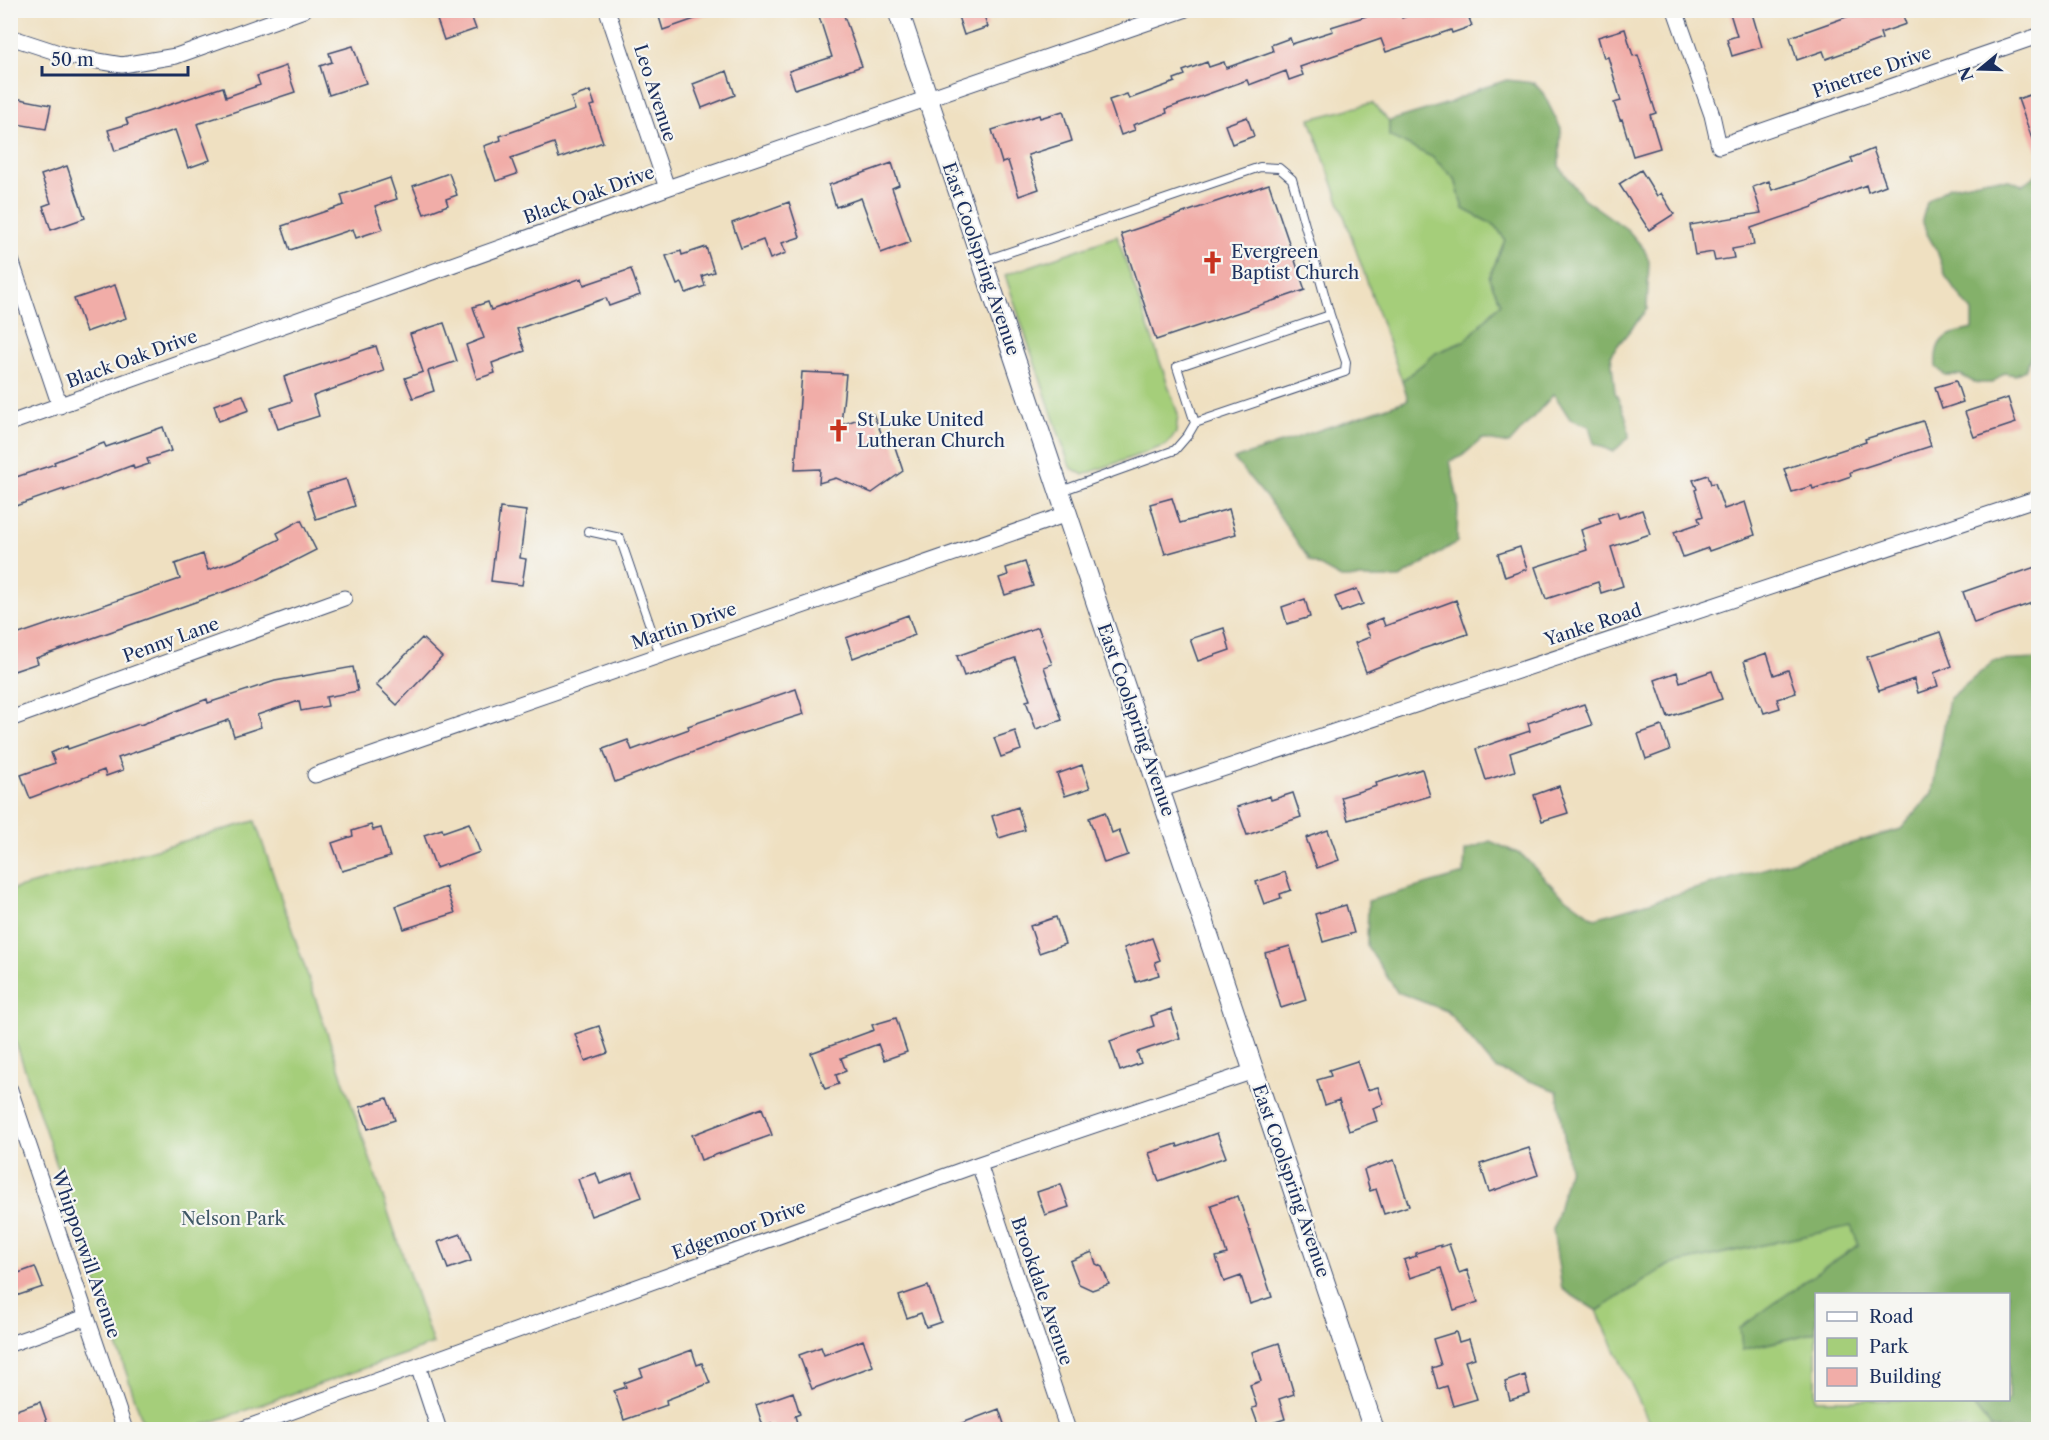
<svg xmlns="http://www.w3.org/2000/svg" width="2049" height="1440" viewBox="0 0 2049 1440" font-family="'Libre Caslon Text',serif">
<rect width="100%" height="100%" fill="#f6f6f2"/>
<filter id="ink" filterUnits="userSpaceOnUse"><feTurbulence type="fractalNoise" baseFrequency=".0167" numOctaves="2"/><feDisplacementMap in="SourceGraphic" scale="12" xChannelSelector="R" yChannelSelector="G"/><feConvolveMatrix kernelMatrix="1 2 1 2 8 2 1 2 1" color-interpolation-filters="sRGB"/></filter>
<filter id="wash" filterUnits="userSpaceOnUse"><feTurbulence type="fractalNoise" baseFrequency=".008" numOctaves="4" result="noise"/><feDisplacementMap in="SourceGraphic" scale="24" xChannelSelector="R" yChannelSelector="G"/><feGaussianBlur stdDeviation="1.35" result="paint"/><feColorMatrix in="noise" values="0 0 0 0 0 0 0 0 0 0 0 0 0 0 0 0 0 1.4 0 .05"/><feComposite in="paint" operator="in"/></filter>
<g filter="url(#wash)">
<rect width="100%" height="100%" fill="#efe0c1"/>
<path fill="#a5ce7a" stroke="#607e6c" stroke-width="1.5" d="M1372 103 1389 121V136L1432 157 1455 179 1463 209 1496 226 1505 240 1489 278 1501 303 1465 341 1436 353 1402 381 1310 119Z
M1117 236 1178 414 1176 433 1166 445 1083 475 1070 467 1005 275Z
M255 821 433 1344 192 1429H145L11 1028V890Z
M1851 1226 1859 1245 1829 1264 1742 1350 1816 1332V1400H1969L1992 1429H1652L1597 1311 1669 1265Z"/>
<path fill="#84b16a" stroke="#507064" stroke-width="1.5" d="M1507 80 1534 83 1543 93 1561 129 1559 166 1583 198 1628 230 1644 249 1649 261 1647 309 1611 354 1615 392 1627 419 1629 437 1613 452 1594 443 1589 426 1570 419 1554 394 1509 444 1482 439 1462 456 1450 461 1458 501 1457 542 1400 578H1341L1310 561 1270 502 1234 459 1408 400 1402 381 1436 353 1465 341 1501 303 1489 278 1505 240 1496 226 1463 209 1455 179 1432 157 1389 136V121L1449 103 1479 89Z
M2038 173V345H2036L2025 370 2015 375 2004 373 1993 383H1975L1961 375H1945L1936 367C1934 337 1946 335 1972 329V312L1946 277 1937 251 1927 234 1922 220 1927 202 1949 187 1988 179 2009 180 2022 185Z
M2038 659V1429H1992L1969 1400H2008V1294H1816V1332L1742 1350 1740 1328 1829 1264 1859 1245 1851 1226 1669 1265 1597 1311 1562 1289 1553 1230 1569 1168 1557 1091 1495 1068 1447 1011 1397 992 1367 946 1368 901 1464 874 1465 851 1490 841 1522 855 1557 891 1595 918 1901 829 1932 793 1949 699 1994 661Z"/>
<g id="blocks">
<path fill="#f1ada8" d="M443 10H469L476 29 444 40 435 14Z
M657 10H712V13L663 30Z
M817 10H842L862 66 795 89 789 71 832 57Z
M956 10H982L988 27 964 35Z
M1372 10H1400L1402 18 1424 10H1466L1472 26 1452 33 1451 30 1386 52 1381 39 1300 67 1303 75 1289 80 1286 71 1249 85 1247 80 1166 109 1167 113 1133 125 1135 130 1121 135 1109 100 1127 94 1129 99 1175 82 1174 79 1185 75 1183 71 1207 62 1209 67 1224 62 1226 68 1273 51 1271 45 1290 38 1292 44 1333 31 1331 27 1373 14Z
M1729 10H1751L1762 47 1732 56 1727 39 1737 36Z
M1850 10H1901L1906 24 1880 33 1882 39 1826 59 1823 51 1797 60 1790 37 1852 15Z
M1625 29 1633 56 1638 55 1656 113 1650 115 1660 148 1633 156 1622 119 1620 120 1614 103 1621 101 1608 57 1604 58 1598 37Z
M353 46 366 83 329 95 320 66 332 62 329 53Z
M286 66 295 92 197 124 210 160 188 168 175 130 115 151 108 130 128 124 126 119 223 87 226 97 260 85 257 76Z
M727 71 735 95 702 108 693 84Z
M590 91 595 105 590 106 603 142 559 158 554 143 511 158 517 174 496 181 484 146 501 140 500 136 575 110 571 98Z
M2038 92V150H2036L2018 99Z
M15 98 51 105 46 129 11 123Z
M1063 111 1072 141 1028 155 1039 189 1019 196 1008 161 1002 163 992 130 1039 115 1040 118Z
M1247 117 1254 136 1232 144 1225 125Z
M1873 149 1886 185 1868 192 1866 185 1813 206V207L1751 228 1754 245 1732 249 1734 258 1715 261 1713 252 1695 255 1690 225 1761 213 1753 187 1769 181 1772 190 1804 180 1853 162 1851 158Z
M892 163 899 185 892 188 911 242 881 253 861 198 836 207 829 185Z
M67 166 85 218 51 230 43 206 51 203 41 175Z
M1641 170 1657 196 1661 193 1674 214 1649 230 1619 184Z
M449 173 457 195 446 199 448 205 424 214 413 186Z
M390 178 397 199 375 206 383 229 356 238 353 229 290 250 282 226 344 205 341 195Z
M1269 184 1305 290 1156 340 1121 234Z
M789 202 800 237 782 243 786 253 770 259 763 240 741 248 732 223Z
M706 247 714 272 702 276 705 286 686 293 682 283 677 285 666 256 681 251 682 255Z
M631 269 640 295 609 306 606 298 517 329 525 351 492 363 495 373 477 379 466 345 484 338 473 307 488 302 491 310 582 278 584 285Z
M115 285 126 318 86 332 74 299Z
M444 323 457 361 428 371 434 391 413 398 405 378 423 372 410 334Z
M376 346 384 371 313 396 319 416 278 429 271 408 292 401 284 377Z
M802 372 846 374 841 425 873 414 883 437 891 435 903 471 872 493 836 478 819 483 820 469 795 470Z
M1956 381 1963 402 1942 409 1935 387Z
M243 395 249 410 219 421 214 405Z
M2008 398 2016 423 1974 437 1965 412Z
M1923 421 1931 446 1850 472 1851 476 1813 489 1812 486 1792 492 1784 469 1866 442 1865 439Z
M163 427 171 451 147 459 149 464 134 469 133 465 64 491V489L10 508V479L55 464 54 462 104 443 106 447Z
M1708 475 1711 484 1715 483 1724 509 1745 502 1755 535 1709 551 1708 548 1683 557 1674 532 1700 523 1698 518 1703 516 1695 490 1697 489 1693 480Z
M346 479 355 506 316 519 307 491Z
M1172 498 1180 523 1229 509 1236 534 1165 554 1150 504Z
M500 508 526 511 520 558 526 559 522 585 491 581Z
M1642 510 1650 534 1611 547 1623 586 1601 593 1598 582 1546 599 1535 567 1587 550 1581 530 1601 523 1599 518 1617 512 1619 518Z
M301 520 316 550 255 581 36 658 38 663 14 671 10 662V637L180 579 175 564 203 554 208 570 237 560 280 539 277 533Z
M1520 547 1527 569 1505 577 1498 554Z
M1025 562 1033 586 1005 595 999 578 1008 575 1006 568Z
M2038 566V601L1974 623 1963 592Z
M1357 589 1363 604 1341 612 1335 597Z
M1305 599 1310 617 1287 624 1282 607Z
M1456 600 1468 634 1422 649 1366 672 1355 643 1370 637 1365 625 1382 618 1385 626Z
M908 615 915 635 853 658 846 638Z
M1038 627 1052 664 1044 667 1062 720 1036 729 1026 701 1030 700 1015 658 964 676 957 656Z
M1224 628 1230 650 1198 661 1190 639Z
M1940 632 1952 666 1934 673 1938 686 1918 693 1914 679 1879 691 1867 657Z
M422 638 442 657 397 705 376 685Z
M1767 653 1774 675 1788 670 1796 693 1777 699 1780 708 1764 713 1761 705H1759L1744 661Z
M353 667 358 691 326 697 328 706 301 711 299 701 257 715 261 727 234 736 229 720 118 758 123 770 106 776 104 770 30 798 21 775 55 763 51 753 67 746 68 749 139 724 140 725 207 699 208 703 275 681Z
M1712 671 1722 699 1668 717 1655 680 1677 672 1680 682Z
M796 689 804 714 743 733 615 782 603 749 628 740 632 750 689 729 688 726Z
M1584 704 1592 725 1510 753 1515 771 1486 780 1476 749 1530 731 1528 723Z
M1662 726 1670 750 1646 759 1638 734Z
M1015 731 1021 750 1001 757 994 738Z
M1082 765 1090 788 1065 796 1057 774Z
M1422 769 1430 796 1348 820 1341 797 1377 786 1376 783Z
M1559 786 1568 813 1542 821 1534 795Z
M1293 793 1301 817 1247 835 1237 807 1270 796 1271 800Z
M1018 807 1025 830 999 838 992 816Z
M1105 812 1112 833 1119 830 1128 855 1104 863 1089 818Z
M469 823 480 852 436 868 424 835 442 829 443 832Z
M371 825 373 830 381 828 390 857 342 871 332 843 353 836 352 831Z
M1328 830 1339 860 1317 868 1306 838Z
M1285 872 1291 890 1280 894 1281 898 1264 904 1256 882Z
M446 887 455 913 404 929 396 906Z
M1346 905 1354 933 1323 942 1315 914Z
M1056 917 1065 944 1039 953 1030 926Z
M1152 938 1160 960 1155 962 1159 975 1136 982 1124 948Z
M1290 946 1306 1000 1281 1008 1265 953Z
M1171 1009 1180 1038 1137 1052 1141 1063 1120 1071 1110 1041 1154 1026 1151 1016Z
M896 1018 907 1052 884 1060 878 1044 841 1058 846 1071 836 1075 839 1084 825 1089 811 1053 874 1030 872 1025Z
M599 1026 608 1053 585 1061 575 1034Z
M1357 1061 1367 1090 1378 1087 1384 1104 1373 1108 1377 1121 1349 1131 1339 1100 1325 1105 1317 1080 1331 1076 1329 1070Z
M387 1098 395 1120 368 1129 360 1107Z
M762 1108 772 1135 701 1160 692 1135Z
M1217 1133 1226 1157 1159 1181 1149 1153 1177 1144 1178 1147Z
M1529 1148 1538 1175 1489 1192 1480 1164Z
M1394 1160 1409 1206 1384 1214 1376 1189 1370 1191 1364 1170Z
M633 1172 642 1197 591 1216 578 1179 596 1173 600 1184Z
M1061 1184 1069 1207 1045 1215 1037 1192Z
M1238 1196 1272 1297 1250 1304 1241 1276 1224 1282 1216 1257 1227 1254 1211 1205Z
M461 1234 471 1261 448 1269 438 1242Z
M1449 1244 1459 1273 1467 1270 1478 1302 1454 1310 1441 1268 1410 1278 1404 1260 1416 1256V1253L1441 1245V1247Z
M1092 1252 1096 1264 1102 1267 1109 1284 1092 1290 1079 1284 1070 1261Z
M35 1267 43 1287 10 1298V1276Z
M928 1286 941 1322 926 1327 921 1313 907 1318 899 1296Z
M1456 1332 1459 1342 1469 1339 1475 1358 1465 1361 1477 1399 1453 1406 1447 1386 1438 1389 1432 1368 1441 1365 1433 1339Z
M863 1340 873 1366 812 1389 799 1355 821 1347 824 1355Z
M1279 1343 1294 1394 1279 1399 1285 1419 1259 1427 1252 1408 1257 1407 1250 1385 1261 1381 1252 1352Z
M692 1350 697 1365 702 1363 710 1383 666 1400 667 1405 624 1420 614 1391 626 1387 624 1383 643 1376 640 1369Z
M1525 1375 1530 1394 1510 1400 1505 1382Z
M793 1392 800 1414 795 1416 797 1423 778 1430H774L772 1423 763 1426 756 1405Z
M40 1402 48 1425 36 1430H10V1412Z
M999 1409 1006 1430H949V1428Z"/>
</g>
</g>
<g filter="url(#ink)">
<use href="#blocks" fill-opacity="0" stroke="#3b4a6d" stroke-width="1.5"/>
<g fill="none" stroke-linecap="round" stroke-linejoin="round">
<defs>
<path id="service" d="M983 261 1260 167 1279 168 1292 179 1330 315 1177 367 1195 423
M1061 491 1175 450 1188 435 1195 423 1345 372 1346 362 1330 315
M588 531 620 538 660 655"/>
<path id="minor" d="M607 10 667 188
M1675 10 1712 115 1719 146 2038 36
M10 37 68 56 122 65 176 56 304 10
M10 257 60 406
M10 423 667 188 1184 10
M10 719 344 598
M315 775 1067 514
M1159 790 2038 498
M10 1090 125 1430
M979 1164 1068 1430
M10 1344 86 1317
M418 1366 439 1430
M240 1430 979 1164 1254 1071"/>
<path id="tertiary" d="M898 10 1374 1430"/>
</defs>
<use href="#service" stroke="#3b4a6d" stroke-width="10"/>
<use href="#minor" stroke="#3b4a6d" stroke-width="17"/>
<use href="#tertiary" stroke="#3b4a6d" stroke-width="22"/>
<use href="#service" stroke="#fff" stroke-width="8"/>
<use href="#minor" stroke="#fff" stroke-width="15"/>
<use href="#tertiary" stroke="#fff" stroke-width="20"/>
</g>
</g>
<defs>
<symbol id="church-bare" viewBox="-9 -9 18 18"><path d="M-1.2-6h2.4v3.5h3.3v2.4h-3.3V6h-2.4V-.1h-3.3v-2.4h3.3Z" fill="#c8321e" stroke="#f6f6f2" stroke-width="2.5" paint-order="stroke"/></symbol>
</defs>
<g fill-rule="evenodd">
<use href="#church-bare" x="1196" y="246" width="33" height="33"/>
<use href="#church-bare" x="822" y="414" width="33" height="33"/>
</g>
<g text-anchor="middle" stroke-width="4.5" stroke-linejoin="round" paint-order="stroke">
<g font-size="18" fill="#1b2f5e" stroke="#f6f6f2">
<text transform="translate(1872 72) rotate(-19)" y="6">Pinetree Drive</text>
<text transform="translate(655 93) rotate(72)" y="6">Leo Avenue</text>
<text transform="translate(589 195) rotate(-20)" y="6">Black Oak Drive</text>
<text transform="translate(981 259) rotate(71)" y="6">East Coolspring Avenue</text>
<text transform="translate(132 359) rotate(-20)" y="6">Black Oak Drive</text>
<text transform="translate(1593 625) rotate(-18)" y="6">Yanke Road</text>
<text transform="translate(684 626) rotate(-19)" y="6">Martin Drive</text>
<text transform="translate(171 640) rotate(-20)" y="6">Penny Lane</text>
<text transform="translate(1136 720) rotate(71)" y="6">East Coolspring Avenue</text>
<text transform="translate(1291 1181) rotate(71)" y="6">East Coolspring Avenue</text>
<text transform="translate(739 1230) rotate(-20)" y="6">Edgemoor Drive</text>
<text transform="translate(86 1254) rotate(71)" y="6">Whipporwill Avenue</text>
<text transform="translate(1042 1291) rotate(71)" y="6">Brookdale Avenue</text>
</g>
<g font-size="18" fill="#1b2f5e" stroke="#f6f6f2" text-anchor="start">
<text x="1231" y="258">Evergreen<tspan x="1231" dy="21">Baptist Church</tspan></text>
<text x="857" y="426">St Luke United<tspan x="857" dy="21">Lutheran Church</tspan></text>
</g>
<g font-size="18" fill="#3e5765" stroke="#f6f6f2">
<text x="233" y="1225">Nelson Park</text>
</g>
</g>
<rect width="2049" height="1440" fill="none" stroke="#f6f6f2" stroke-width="36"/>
<rect x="1815" y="1293" width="195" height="108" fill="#f6f6f2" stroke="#9ea6b7" stroke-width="1.5"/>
<rect x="1827" y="1312" width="30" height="9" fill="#ffffff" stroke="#9ea6b7" stroke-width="1.5"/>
<text x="1869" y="1323" font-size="18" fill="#1b2f5e">Road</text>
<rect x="1827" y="1338" width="30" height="18" fill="#a5ce7a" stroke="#9ea6b7" stroke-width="1.5"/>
<text x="1869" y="1353" font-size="18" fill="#1b2f5e">Park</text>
<rect x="1827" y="1368" width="30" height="18" fill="#f1ada8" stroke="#9ea6b7" stroke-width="1.5"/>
<text x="1869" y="1383" font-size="18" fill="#1b2f5e">Building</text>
<g transform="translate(1980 69) rotate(251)" stroke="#f6f6f2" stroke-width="4.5" paint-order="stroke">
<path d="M0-4.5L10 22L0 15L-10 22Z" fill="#1b2f5e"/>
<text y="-9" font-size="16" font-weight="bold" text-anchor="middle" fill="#1b2f5e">N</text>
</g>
<path d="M42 66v9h146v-9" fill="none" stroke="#1b2f5e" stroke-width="3"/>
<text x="51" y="66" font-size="18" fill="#1b2f5e" stroke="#f6f6f2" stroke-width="4.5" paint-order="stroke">50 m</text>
</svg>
